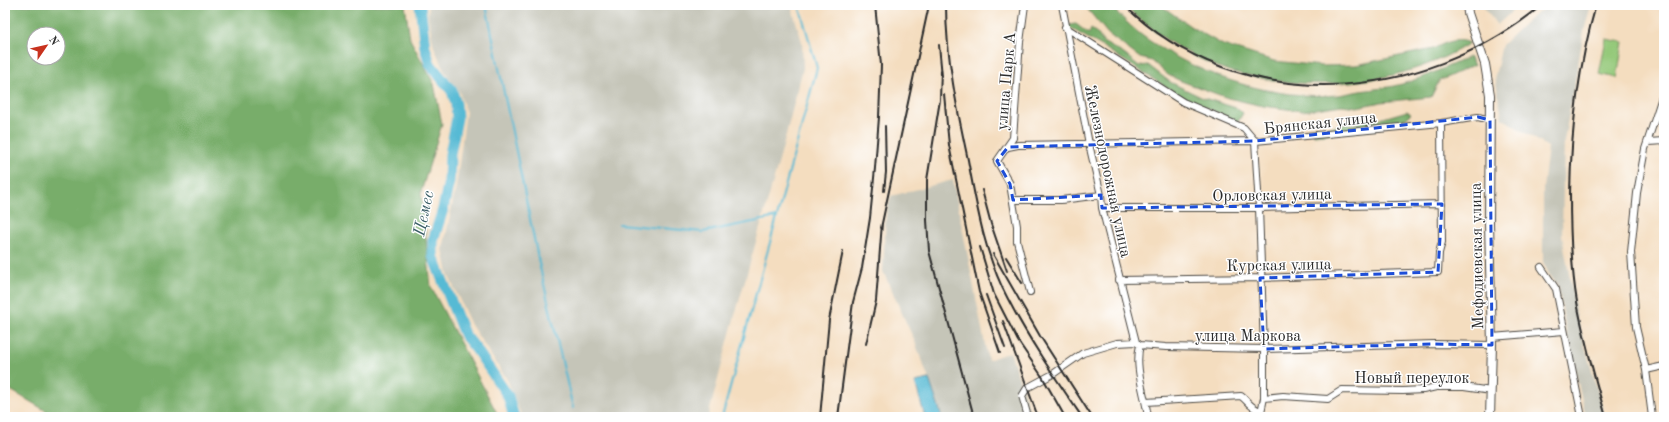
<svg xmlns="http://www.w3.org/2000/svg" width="1669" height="422" viewBox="0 0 1669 422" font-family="'Old Standard TT',serif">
<rect width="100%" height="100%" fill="#fff"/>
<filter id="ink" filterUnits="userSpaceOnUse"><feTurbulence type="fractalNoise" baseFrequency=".025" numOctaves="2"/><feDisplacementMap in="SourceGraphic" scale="8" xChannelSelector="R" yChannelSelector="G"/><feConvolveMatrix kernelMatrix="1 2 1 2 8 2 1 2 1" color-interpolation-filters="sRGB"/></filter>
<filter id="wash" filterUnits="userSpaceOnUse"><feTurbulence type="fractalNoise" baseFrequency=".012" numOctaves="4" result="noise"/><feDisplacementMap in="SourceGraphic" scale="16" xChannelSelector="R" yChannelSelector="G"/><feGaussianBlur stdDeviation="0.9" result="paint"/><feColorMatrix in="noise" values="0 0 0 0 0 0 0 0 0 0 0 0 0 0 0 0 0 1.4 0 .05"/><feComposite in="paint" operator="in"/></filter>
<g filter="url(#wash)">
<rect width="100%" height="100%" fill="#f4ddbf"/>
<path fill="#c5c5b8" d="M429 5H791L802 42 803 68 781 154 732 326 708 417H522L508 381 471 325 448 274 443 249 456 187 466 112 459 91 444 70 434 47 428 16Z
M1482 5H1519L1497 25Z
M1548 5H1591L1584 31 1564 141 1562 235 1577 318 1605 417H1586L1567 336 1558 286 1549 274 1543 262V188L1548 147 1502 118 1495 76 1502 45 1527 21Z
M953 180 988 360 1010 352 1032 417H943L915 342 883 271 886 215 891 196Z"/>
<path fill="#95c97a" stroke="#607a52" d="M1606 39 1623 42 1617 78 1599 74Z"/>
<path fill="#78ad6a" stroke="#526c4a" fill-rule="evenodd" d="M5 5H405L410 39 434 84 442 124 421 192 431 287 499 417H51L48 412 7 388V275L5 268ZM34 34H58V58H34Z
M1084 5H1110C1123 19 1137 33 1153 43 1206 78 1275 100 1339 95 1346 94 1353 92 1360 91 1374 89 1388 88 1402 84 1425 77 1447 67 1469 57L1474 65 1439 81 1431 97 1381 102 1357 107 1342 105 1302 111 1263 106 1228 98 1181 81 1168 75 1152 61 1140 58 1108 34Z
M1125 5H1160L1193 28 1223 45 1274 61 1322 66 1356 65 1433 49C1444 43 1457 37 1470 43 1409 82 1325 92 1256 77 1248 75 1240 74 1232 72 1193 59 1153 35 1125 5Z
M1076 24 1089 34 1091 29 1097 33 1103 42 1124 54 1139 66 1148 65 1170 82 1201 97 1239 109 1243 113 1238 122 1180 96 1100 45 1070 28 1068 25Z
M1407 111 1411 114C1404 122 1397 121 1387 124 1384 125 1381 128 1379 129L1314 135V131L1344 124H1356L1366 119H1380Z"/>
<path fill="#56bad4" stroke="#407280" d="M929 379 942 417H925L915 382Z"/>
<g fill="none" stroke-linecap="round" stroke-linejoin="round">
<path stroke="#56bad4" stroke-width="2" d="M486 5 539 263 573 408
M777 217 817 68 799 5
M619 224 703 232 777 217 722 417"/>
<path stroke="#56bad4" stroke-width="11" d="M420 5 425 47 430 64 452 91 456 104 457 118 450 154 449 181 443 209 433 241V256L464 334 476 349 508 396 514 417"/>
</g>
</g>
<g filter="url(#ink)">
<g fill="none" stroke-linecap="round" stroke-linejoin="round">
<defs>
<path id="minor" d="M1025 5 1020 42 1013 138 997 161 1010 184 1017 226V241L1030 292
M1062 5 1089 144 1101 195 1102 208 1136 342
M1065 27 1183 102 1244 128 1255 141 1441 123 1478 117 1490 120
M1648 142 1664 141
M1008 147 1018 145 1255 141 1259 208 1264 349V398L1260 417
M1013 200H1061L1101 195
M1102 208H1259L1442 204
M1541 267 1556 289 1582 417
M1119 280 1260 278 1438 272 1439 253 1442 242 1441 123
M1492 337 1564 331
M1140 345C1134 368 1145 394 1148 417
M1646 370 1664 366
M1264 398 1283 396 1328 399 1342 390 1403 391 1423 390 1436 387H1464L1491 391
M1146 402 1241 396C1249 402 1250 408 1261 411
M1028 417 1022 396 1027 388 1053 374 1083 353 1117 343 1136 342 1140 345 1166 347 1264 349 1434 344 1492 345
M1652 417 1646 370 1636 327 1631 252 1637 193 1645 149 1664 91"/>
<path id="major" d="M1467 5 1468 13 1485 64 1490 95 1489 223 1492 345 1490 417"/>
</defs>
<use href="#minor" stroke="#494641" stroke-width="8"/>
<use href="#major" stroke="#494641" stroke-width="10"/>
<use href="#minor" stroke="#fff" stroke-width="6"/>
<use href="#major" stroke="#fff" stroke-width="8"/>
<path stroke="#2b2b2b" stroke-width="2" d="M946 5C946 57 957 109 968 160 977 208 985 256 1008 299 1029 340 1056 379 1082 417
M1124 5C1240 118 1421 105 1542 5
M1596 5C1578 67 1571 129 1570 194 1570 230 1571 267 1577 302 1584 341 1595 379 1606 417
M939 45 942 76
M941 70 940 100 927 180V220L929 251 974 417
M944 94 949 145 979 292 1000 353
M982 190 991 224 1007 271
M884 191 886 172 885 126
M881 228 929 5
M980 247 994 294 1018 341 1043 378 1065 417
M993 254 1040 336 1092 417
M1006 257 1022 283
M986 295 1005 348
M1003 321 1038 417
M866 344 876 301 882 223
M820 417 829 320 843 251
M838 417 853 302 862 268 870 218 875 168 879 117 881 65 875 5"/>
</g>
</g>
<path fill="none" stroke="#1d4ed8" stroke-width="3" stroke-dasharray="8 5" stroke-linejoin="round" d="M1478 117 1490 120 1492 345 1434 344 1264 349 1260 278 1438 272 1442 204 1102 208 1101 195 1013 200 1010 184 997 161 1008 147 1255 141Z"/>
<g text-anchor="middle" stroke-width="3" stroke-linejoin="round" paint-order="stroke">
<g font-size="16" fill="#2b2b2b" stroke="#fff">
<text transform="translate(1005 81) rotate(-85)" y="6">улица Парк А</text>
<text transform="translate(1320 122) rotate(-6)" y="6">Брянская улица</text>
<text transform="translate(1109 171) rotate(78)" y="6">Железнодорожная улица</text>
<text transform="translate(1272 194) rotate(-1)" y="6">Орловская улица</text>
<text transform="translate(1476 256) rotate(-91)" y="6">Мефодиевская улица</text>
<text transform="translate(1279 264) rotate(-1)" y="6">Курская улица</text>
<text x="1248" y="341">улица Маркова</text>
<text x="1412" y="383">Новый переулок</text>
</g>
<g font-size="17" font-style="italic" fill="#3a5d66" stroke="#fff">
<text transform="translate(423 213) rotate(-78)" y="6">Цемес</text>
</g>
</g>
<rect width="1669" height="422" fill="none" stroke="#fff" stroke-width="20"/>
<g transform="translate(46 46) rotate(56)"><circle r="19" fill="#ffffff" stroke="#aaaaaa"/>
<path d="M0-3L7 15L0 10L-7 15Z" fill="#c8321e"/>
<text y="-6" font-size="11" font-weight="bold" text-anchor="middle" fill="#2b2b2b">N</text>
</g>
</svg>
